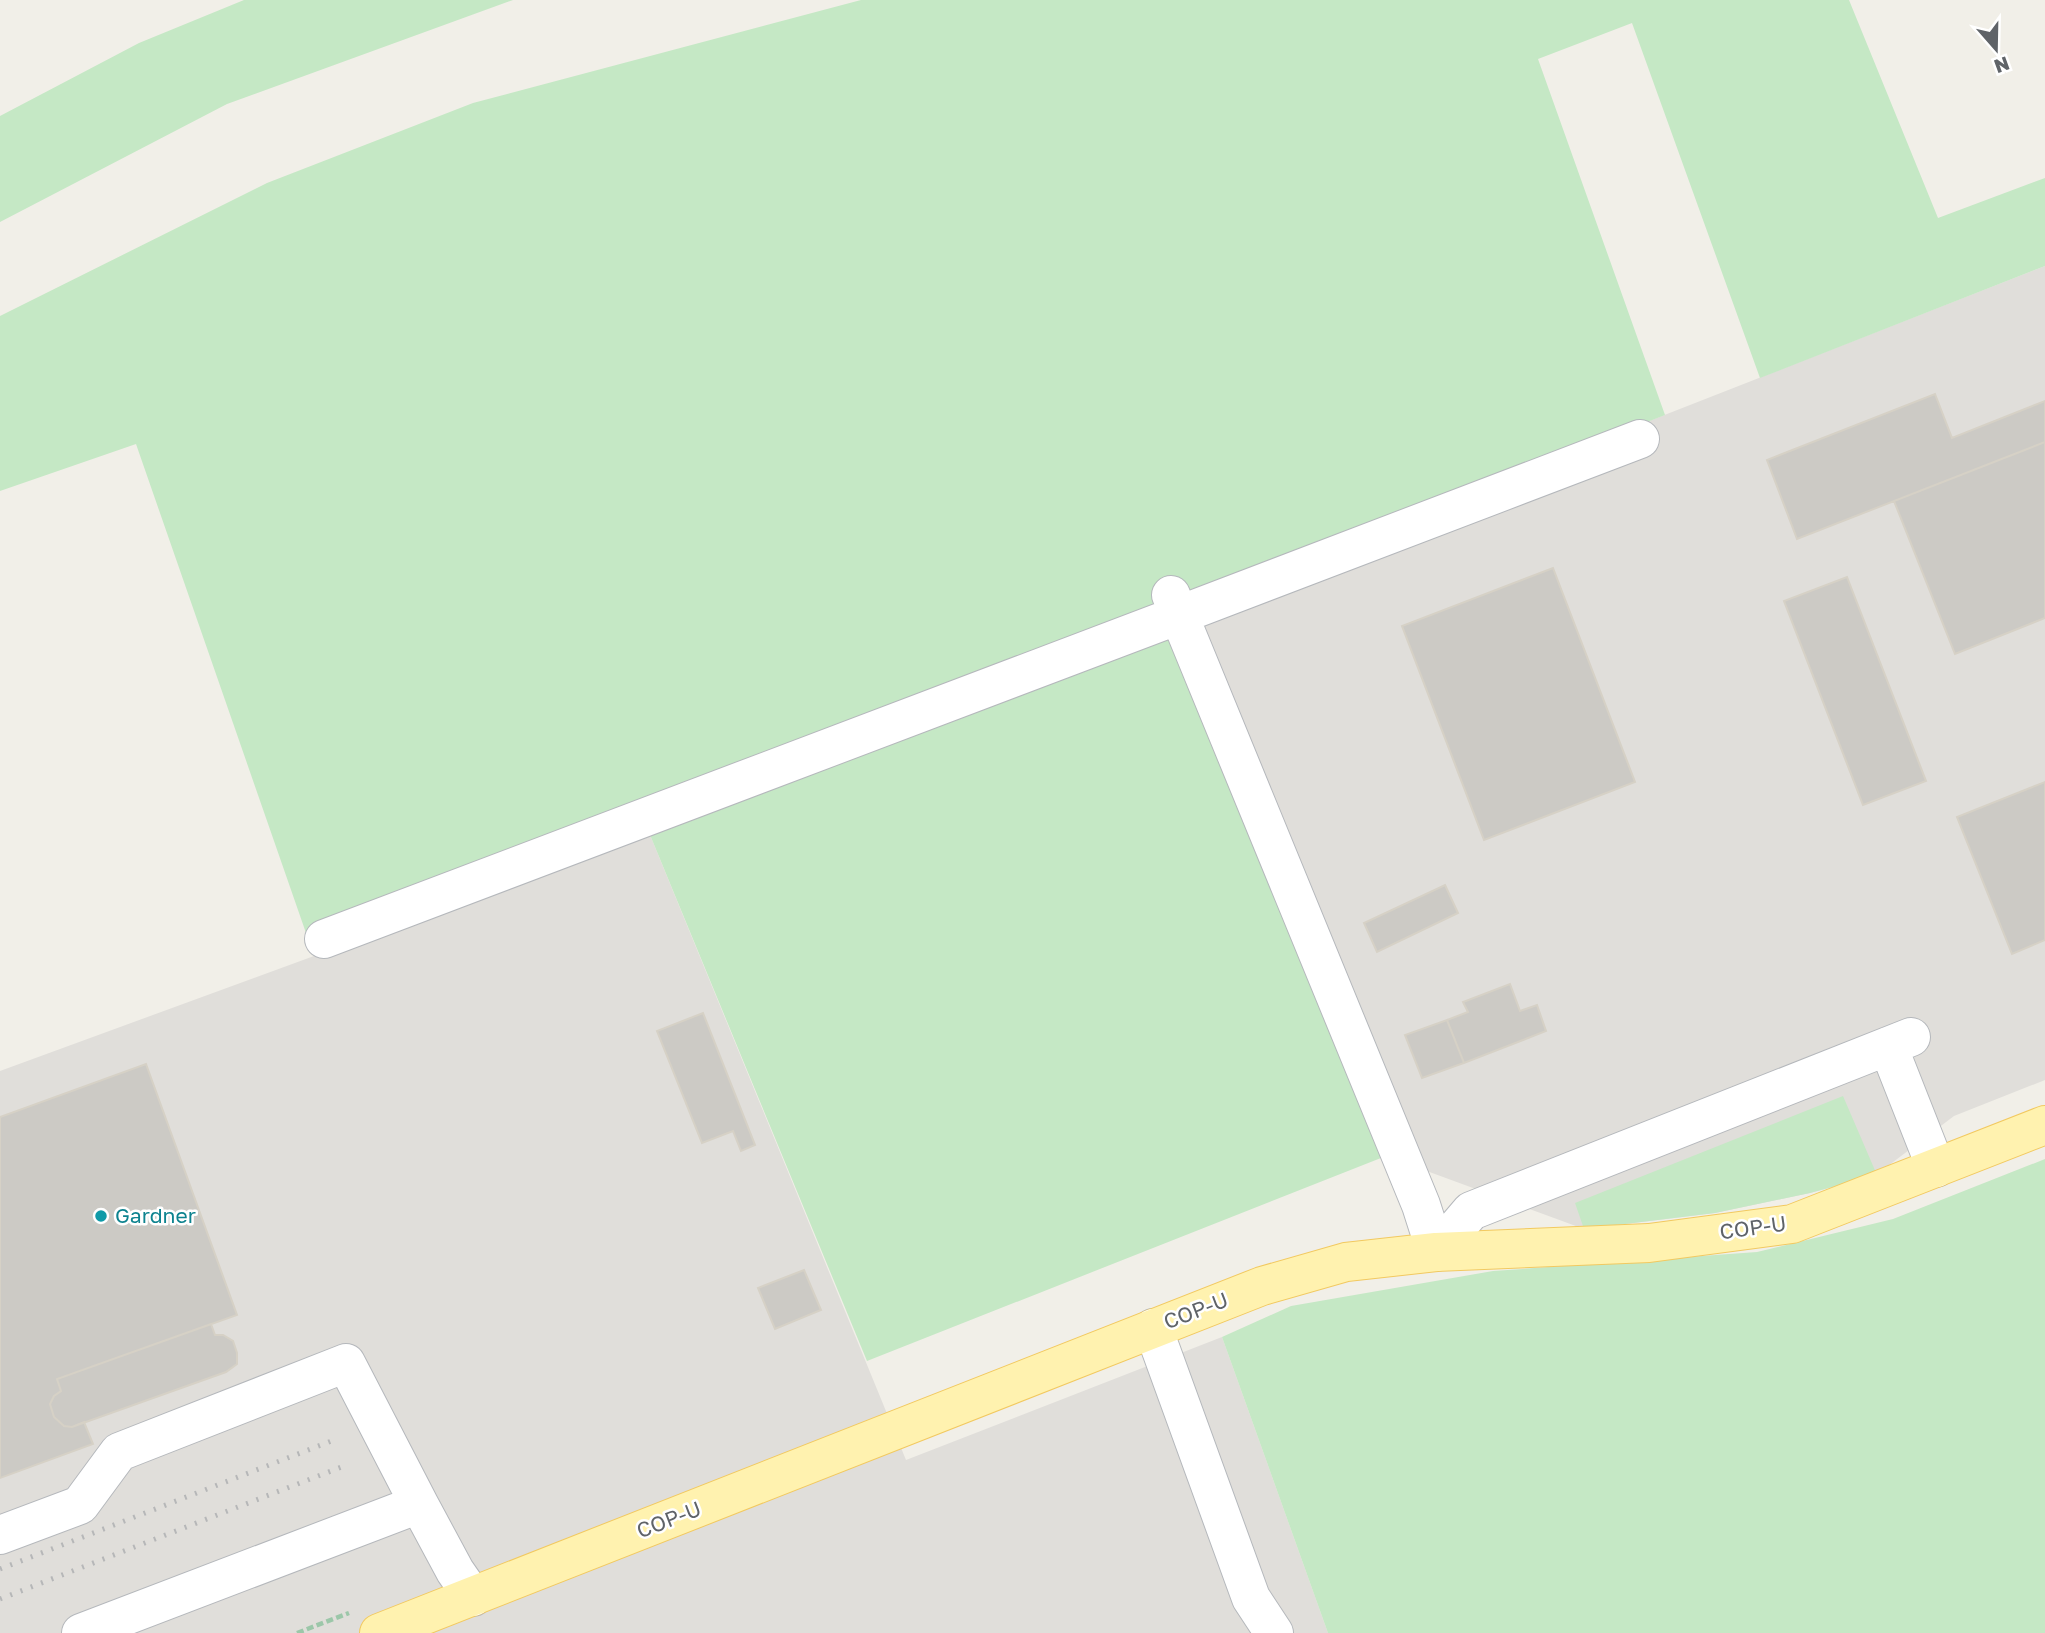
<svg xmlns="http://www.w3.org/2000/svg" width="2045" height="1633" viewBox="0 0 2045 1633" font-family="'Golos Text',sans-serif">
<rect width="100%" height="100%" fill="#f1efe8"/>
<path fill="#e0deda" d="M2045 266V1080L1954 1116 1876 1175 1810 1193 1715 1213 1584 1229 1386 1156 1164 611Z
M648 830 906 1460 1222 1337 1328 1633H0V1071L314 956Z"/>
<path fill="#c5e8c5" d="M244 0H513L227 104 0 222V116L139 43Z
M861 0H1849L1938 218 2045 178V266L1760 378 1632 23 1538 59 1665 415 1164 611 1386 1156 867 1361 648 830 314 956 136 444 0 491V316L267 183 473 103Z
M1843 1096 1877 1175 1810 1193 1715 1213 1584 1229 1575 1203Z
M2045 1159V1633H1328L1222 1337 1291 1306 1493 1271 1757 1252 1893 1219Z"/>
<path fill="#cccac5" stroke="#d6d1c6" stroke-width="2" d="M1935 394 1952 438 2045 401V442L1797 539 1767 460Z
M2045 442V618L1955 654 1894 501Z
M1553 568 1635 782 1484 840 1402 626Z
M1847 577 1926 781 1863 805 1784 601Z
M2045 782V940L2012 954 1957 817Z
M1445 885 1458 913 1377 952 1364 923Z
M1510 984 1520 1011 1537 1005 1546 1031 1464 1063 1447 1020 1468 1012 1463 1002Z
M703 1013 755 1145 741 1151 733 1131 702 1143 657 1031Z
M1447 1020 1464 1063 1422 1078 1405 1035Z
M146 1064 237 1315 57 1379 61 1391 54 1396 50 1404 54 1417 64 1426 72 1427 84 1422 93 1444 0 1478V1117Z
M804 1270 821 1310 775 1329 758 1288Z
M211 1324 215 1335H223L233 1341 237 1353V1364L226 1372 72 1427 64 1426 54 1417 50 1404 54 1396 61 1391 57 1379Z"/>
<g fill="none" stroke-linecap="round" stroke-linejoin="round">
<defs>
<path id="minor" d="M324 939 1179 615 1171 595
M1888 1046 1936 1168
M1436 1252 1421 1205 1179 615 1640 439
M1436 1252 1471 1211 1911 1037
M1153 1328 1251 1598 1274 1633
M0 1535 80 1505 119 1452 346 1363 419 1504
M81 1633 419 1504 455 1571 473 1597"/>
<path id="major" d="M379 1633 1262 1286 1346 1262 1436 1252 1649 1243 1792 1224 2045 1125"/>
</defs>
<use href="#minor" stroke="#b5b8bc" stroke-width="40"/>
<use href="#major" stroke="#f2c960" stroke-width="40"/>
<path stroke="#9cc7a9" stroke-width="4.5" stroke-dasharray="7 3.5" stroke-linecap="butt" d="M297 1633 349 1613"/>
<use href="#minor" stroke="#fff" stroke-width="38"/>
<use href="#major" stroke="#fff2af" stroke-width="38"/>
<path stroke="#b6b7b8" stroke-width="5" stroke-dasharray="2 9" stroke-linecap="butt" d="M0 1569 334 1440
M0 1599 344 1466"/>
</g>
<circle fill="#0f9aa8" stroke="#fff" stroke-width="2.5" cx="101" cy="1216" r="7"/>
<g text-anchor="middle" stroke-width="5" stroke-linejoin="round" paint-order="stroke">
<g font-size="21" fill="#0d838f" stroke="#fff" text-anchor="start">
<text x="115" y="1223">Gardner</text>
</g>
<g font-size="21" fill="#5f6368" stroke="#fff">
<text transform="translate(1753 1228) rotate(-8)" y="7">COP-U</text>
<text transform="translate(1196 1311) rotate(-21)" y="7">COP-U</text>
<text transform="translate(669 1520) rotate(-21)" y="7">COP-U</text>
</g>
</g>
<g transform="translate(1996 49) rotate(160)" stroke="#ffffff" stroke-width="5" paint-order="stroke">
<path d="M0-5L12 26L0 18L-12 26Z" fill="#5f6368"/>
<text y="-10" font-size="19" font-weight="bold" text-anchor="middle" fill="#5f6368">N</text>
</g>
</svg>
